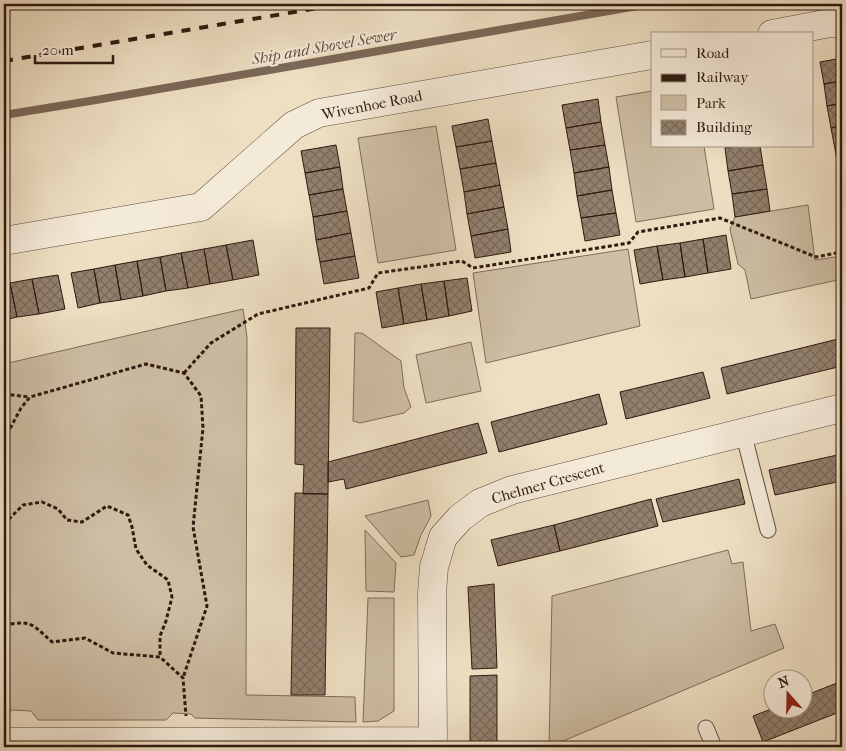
<svg xmlns="http://www.w3.org/2000/svg" width="846" height="751" viewBox="0 0 846 751" font-family="'IM FELL French Canon',serif">
<defs>
<pattern id="building-cross-hatch" width="8" height="8" patternUnits="userSpaceOnUse" patternTransform="scale(1.25)"><rect width="8" height="8" fill="#92806d"/><path d="M0 0l8 8M0 8l8-8" fill="none" stroke="#786858"/></pattern>
</defs>
<rect width="100%" height="100%" fill="#eedfc3"/>
<filter id="stains"><feTurbulence type="fractalNoise" baseFrequency=".004" numOctaves="4"/><feColorMatrix values="0 0 0 0 .2 0 0 0 0 .09 0 0 0 0 .02 0 0 0 .5 -.17"/></filter>
<radialGradient id="worn" r=".72"><stop offset=".6" stop-color="#630" stop-opacity="0"/><stop offset="1" stop-color="#630" stop-opacity=".3"/></radialGradient>
<path fill="#cebea5" stroke="#7e6c5a" d="M652 91V146H704L714 209 636 222 616 97Z
M436 126 456 250 378 263 358 138Z
M808 205 815 260 842 256V279L751 299 745 270 738 264 730 229 735 217Z
M628 249 640 326 486 363 473 273Z
M243 309 247 337 246 695 355 697 356 722 195 718 191 714 173 713 166 720H38L31 711 11 710 6 720H4V364Z
M355 333H362L401 361 404 388 411 407 404 413 360 423 353 421Z
M471 342 481 391 426 403 416 355Z
M428 500 431 516 421 535 414 555 401 557 365 516Z
M365 530 396 563 394 592 366 591Z
M728 550 732 564 743 562 751 631 775 624 784 648 549 747 552 596Z
M368 598H394V711L378 721 363 722Z"/>
<g fill="none" stroke-linecap="round" stroke-linejoin="round">
<path stroke="#7b6857" stroke-width="8" d="M4 115 96 100 649 4"/>
</g>
<path fill="url(#building-cross-hatch)" stroke="#2f1a10" d="M842 58V81L824 84 820 62Z
M842 81V103L827 106 824 84Z
M598 99 601 122 566 128 562 105Z
M842 103V126L831 128 827 106Z
M488 119 492 141 456 147 452 126Z
M601 122 605 145 570 150 566 128Z
M842 126V148L835 149 831 128Z
M492 141 496 163 460 169 456 147Z
M336 145 340 167 305 173 301 151Z
M605 145 609 167 574 173 570 150Z
M737 146H760L763 165 728 171 725 148Z
M842 148V171H839L835 149Z
M496 163 500 185 464 192 460 169Z
M763 165 767 189 732 194 728 171Z
M340 167 343 189 309 195 305 173Z
M609 167 612 190 577 196 574 173Z
M500 185 504 207 467 214 464 192Z
M343 189 347 211 313 217 309 195Z
M767 189 770 211 735 217 732 194Z
M612 190 616 213 581 218 577 196Z
M504 207 508 229 471 236 467 214Z
M347 211 351 233 316 240 313 217Z
M616 213 620 235 585 241 581 218Z
M508 229 511 252 475 258 471 236Z
M351 233 355 256 320 262 316 240Z
M726 235 731 269 708 273 703 239Z
M703 239 708 273 685 277 680 243Z
M253 240 259 275 233 280 226 245Z
M680 243 685 277 663 280 657 246Z
M226 245 233 280 210 284 204 249Z
M657 246 663 280 640 284 634 250Z
M204 249 210 284 188 288 181 253Z
M181 253 188 288 166 291 160 257Z
M355 256 359 278 324 284 320 262Z
M160 257 166 291 143 296 137 261Z
M137 261 143 296 121 300 115 265Z
M115 265 121 300 100 303 94 269Z
M94 269 100 303 78 308 71 273Z
M58 275 65 309 39 314 32 279Z
M467 278 472 311 449 316 444 281Z
M32 279 39 314 17 317 10 283Z
M444 281 449 316 427 320 421 284Z
M10 283 17 317 4 320V284Z
M421 284 427 320 404 324 398 288Z
M398 288 404 324 382 328 376 292Z
M296 328H330L328 494H303L304 465 295 464Z
M842 338V366L727 394 721 368Z
M703 372 710 398 626 419 620 392Z
M599 394 607 424 499 452 491 422Z
M478 423 487 453 346 489 344 479 328 482V462Z
M842 454V481L775 495 769 470Z
M739 479 745 504 663 522 656 499Z
M295 493 328 494 325 695H291Z
M651 499 658 526 560 551 554 525Z
M554 525 560 551 498 566 491 540Z
M494 584 497 668 472 669 468 587Z
M497 675V747H470V676Z
M842 681V711L763 742 753 716 774 708H804V696Z"/>
<g fill="none" stroke-linecap="round" stroke-linejoin="round">
<defs>
<path id="service" d="M743 432 768 530
M706 728 714 747"/>
<path id="minor" d="M772 34 830 23 842 24
M4 241 201 207 294 125 319 113 652 55
M4 742 433 741
M433 747 432 593 434 567 443 537 460 518 480 503 512 490 842 408"/>
</defs>
<use href="#service" stroke="#5f4b3d" stroke-width="17"/>
<use href="#minor" stroke="#5f4b3d" stroke-width="29"/>
<path stroke="#2f1a10" stroke-width="3" stroke-dasharray="4 2.5" stroke-linecap="butt" d="M184 373 211 343 258 314 369 288 378 273 462 261 473 268 629 243 638 232 720 218 816 257 842 252
M4 394 29 397
M4 440 21 408 30 397 146 364 184 373 201 396 203 428 193 527 207 606 183 678
M4 524 23 505 42 502 58 509 67 520 82 522 107 506 128 515 132 527 136 549 147 565 168 580 172 597 166 621 160 636V657
M4 625C32 620 32 624 52 642L85 638 113 653 160 657 183 678 186 716"/>
<use href="#service" stroke="#f4ead8" stroke-width="15"/>
<use href="#minor" stroke="#f4ead8" stroke-width="28"/>
<path stroke="#2f1a10" stroke-width="4" stroke-dasharray="9 9" stroke-linecap="butt" d="M4 61 342 4"/>
</g>
<g text-anchor="middle" stroke-width="4" stroke-linejoin="round" paint-order="stroke">
<g font-size="15" fill="#2f1a10" stroke="#f4ead8">
<text transform="translate(372 105) rotate(-11)" y="5">Wivenhoe Road</text>
<text transform="translate(548 483) rotate(-16)" y="5">Chelmer Crescent</text>
</g>
<g font-size="16" font-style="italic" fill="#614e3f" stroke="#f4ead8">
<text transform="translate(324 46) rotate(-10)" y="6">Ship and Shovel Sewer</text>
</g>
</g>
<rect width="846" height="751" fill="none" stroke="#eedfc3" stroke-width="20"/>
<rect x="5" y="5" width="836" height="741" fill="none" stroke="#2f1a10" stroke-width="2.5"/>
<rect x="10" y="10" width="826" height="731" fill="none" stroke="#2f1a10"/>
<rect x="651" y="32" width="162" height="115" fill="#f4ead8" stroke="#a59788"/>
<rect x="661" y="49" width="25" height="8" fill="#f4ead8" stroke="#a59788"/>
<text x="696" y="58" font-size="15" fill="#2f1a10">Road</text>
<rect x="661" y="74" width="25" height="8" fill="#2f1a10" stroke="#a59788"/>
<text x="696" y="82" font-size="15" fill="#2f1a10">Railway</text>
<rect x="661" y="95" width="25" height="15" fill="#cebea5" stroke="#a59788"/>
<text x="696" y="108" font-size="15" fill="#2f1a10">Park</text>
<rect x="661" y="120" width="25" height="15" fill="url(#building-cross-hatch)" stroke="#a59788"/>
<text x="696" y="132" font-size="15" fill="#2f1a10">Building</text>
<g transform="translate(788 694) rotate(340)"><circle r="24" fill="#f4ead8" stroke="#a59788"/>
<path d="M0-4L9 19L0 12L-9 19Z" fill="#8f2418"/>
<text y="-8" font-size="14" font-weight="bold" text-anchor="middle" fill="#2f1a10">N</text>
</g>
<path d="M35 55v8h78v-8" fill="none" stroke="#2f1a10" stroke-width="2.5"/>
<text x="42" y="55" font-size="15" fill="#2f1a10" stroke="#f4ead8" stroke-width="4" paint-order="stroke">20 m</text>
<rect width="100%" height="100%" filter="url(#stains)"/>
<rect width="100%" height="100%" fill="url(#worn)"/>
</svg>
